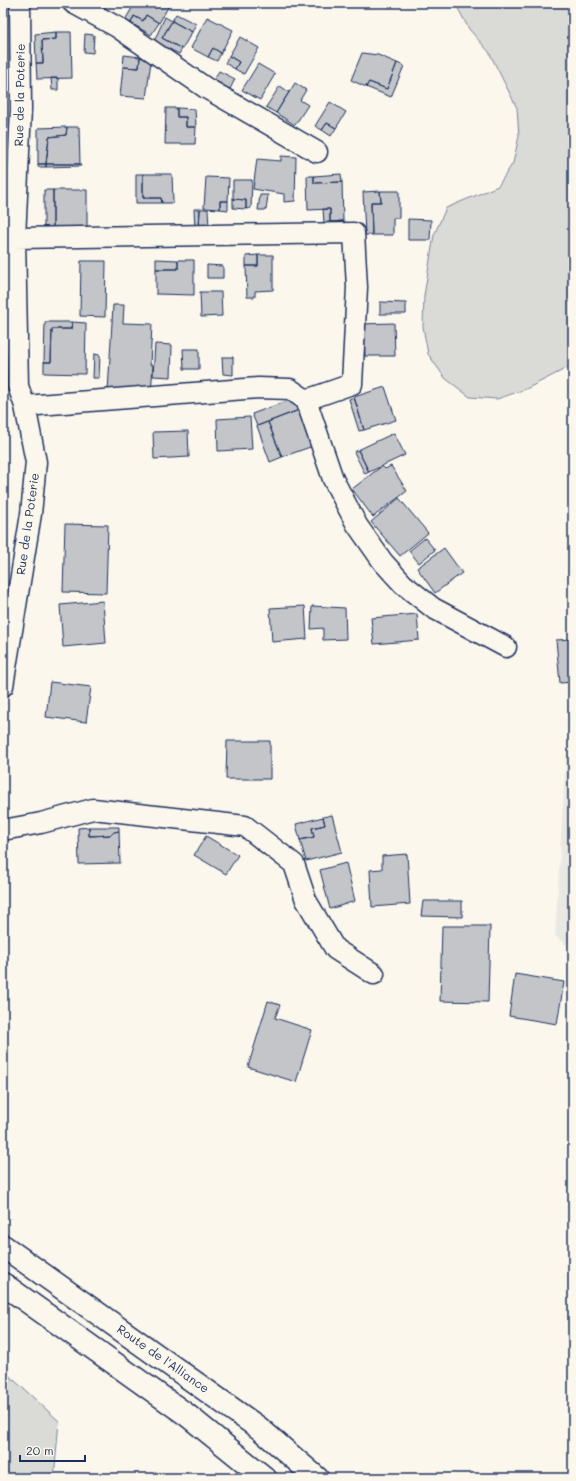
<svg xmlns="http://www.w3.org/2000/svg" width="576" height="1481" viewBox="0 0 576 1481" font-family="Mali,sans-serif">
<rect width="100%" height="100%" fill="#fbf7ec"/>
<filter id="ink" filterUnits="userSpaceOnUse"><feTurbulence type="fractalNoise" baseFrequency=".025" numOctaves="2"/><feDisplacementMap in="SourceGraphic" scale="8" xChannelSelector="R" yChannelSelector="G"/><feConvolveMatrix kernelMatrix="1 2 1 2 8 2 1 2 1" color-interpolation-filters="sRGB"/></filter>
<g filter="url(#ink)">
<path fill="#eae8e2" d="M566 757 573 759V950L555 936Z"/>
<path fill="#dadad7" stroke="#7a849a" d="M455 3H573V365L526 389 497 399 470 397 445 378 428 354 423 327 424 296 434 235 446 208 498 186 513 163 519 136 517 108 489 52 469 29Z
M3 1370 59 1421 54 1478H3Z"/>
<path fill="#c3c5c9" stroke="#1b2f5e" d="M135 3H168L170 4 159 23 146 15 143 21 134 16 131 23 125 20Z
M176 14 196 24 192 32 172 21Z
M146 15 159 23 151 35 131 23 134 16 143 21Z
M165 17 172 21 162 38 182 49 179 54 154 41Z
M207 17 233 30 221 53 213 48 208 57 191 48Z
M172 21 192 32 182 49 162 38Z
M56 32V39L42 40 43 63H36L35 34Z
M56 32H71L72 78 37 79 36 63H43L42 40 56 39Z
M85 34 94 35 93 53 84 52Z
M240 37 259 48 244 74 235 69 239 62 229 56Z
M213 48 221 53 217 61 208 57Z
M362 53 378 55 397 63 387 89 369 82 366 87 351 80Z
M124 55 140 57 139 68 123 67Z
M229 56 239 62 235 69 225 63Z
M140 57 151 61 146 98 120 96 123 67 139 68Z
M397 63 404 66 391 97 366 87 369 82 387 89Z
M258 64 275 74 260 100 242 90Z
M219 71 235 79 230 89 214 80Z
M51 78H58V90H52Z
M295 83 306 90 300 100 308 105 295 125 276 113Z
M280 86 289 92 276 113 266 107Z
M330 102 346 112 336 128 327 123 322 130 315 126Z
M166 108H177V117H186V127H196L195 144H165Z
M177 108 195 109 196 127H186V117H177Z
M327 123 336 128 331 136 322 130Z
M67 127H79L80 164H46L49 137 66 135Z
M67 127 66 135 49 137 46 164H38V128Z
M281 156 296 157 295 201 284 202V194L253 189 257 159 281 161Z
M38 164H46V167H38Z
M46 164H80L81 166 46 167Z
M136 174H143V198H161L162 203H136Z
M143 174H172L173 203H162L161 198H143Z
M341 174 342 182 314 183V176Z
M307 176H314V183L342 182 343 221 330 222V209L308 210Z
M206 177 229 178 228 201H220V209L204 208Z
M233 180H252L251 208 246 209V200L233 199Z
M44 190H53V228H44Z
M53 190H87V228H53Z
M380 191H399V218H393V235H372L371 202H381Z
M380 191 381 202H371L372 235H365L363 192Z
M260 195H268L266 210H258Z
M233 199 246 200V209L233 208Z
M220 201H228V210L220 209Z
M194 209H200L199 229H195Z
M200 209H208L209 228 199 229Z
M323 209H330V222L324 223Z
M408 219 431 220 430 240H408Z
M343 221V224H330V222Z
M258 255V266H246V256Z
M258 255H273V290L255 291V297H247L246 266H258Z
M156 259 178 260V269H156Z
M178 260H194V295L156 294V269H178Z
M81 261H106L105 317 80 316Z
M207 265 223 266V278H207Z
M200 292H221L222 316 201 317Z
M380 302 406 303V314H380Z
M113 305H124L123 323 152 324 150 365H153L151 394 108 392Z
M45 322H72L71 329H52L51 362H44Z
M72 322 86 323 85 374 44 373V362H51L52 329H71Z
M394 323 395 356H365L364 334 360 324Z
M155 344 172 345 171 377 153 376Z
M183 349H199V369H184Z
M94 354 100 355 99 378H93Z
M222 357H233V375L223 374Z
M385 387 396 420 364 430 354 397Z
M354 397 364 430 359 431 349 399Z
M295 398 299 410 257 426 252 414Z
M299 410 313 446 282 457 268 422Z
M250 417 252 449 218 451 217 419Z
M268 422 282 457 270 462 257 426Z
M3 431H5L3 453Z
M188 431 189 457 154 459 153 432Z
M394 433 405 455 369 472 358 450Z
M358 450 369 472 365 474 354 452Z
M382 466 385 469 391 466 407 491 373 517 352 489Z
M399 498 428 533 400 556 371 522Z
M65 524 108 525 106 593 63 592Z
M425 538 435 550 419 563 409 551Z
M444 548 462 573 435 593 417 568Z
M103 601 106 643 63 647 60 605Z
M305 606 307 639 272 642 270 608Z
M312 606 345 608 346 639 323 640V628L311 629Z
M417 614 419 640 374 644 371 618Z
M573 639V682L560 683 556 640Z
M50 682 91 687 86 722 46 717Z
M227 741H270V779H226Z
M332 815 342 852 306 861 300 840 314 837 312 828 325 825 323 817Z
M323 817 325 825 312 828 314 837 300 840 296 824Z
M89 827V836L111 835 114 832 119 831 120 863 79 864 78 828Z
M89 827H119V831L114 832 111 835 89 836Z
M206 836 238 855 226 874 194 855Z
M407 854 410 904 372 907 370 870 382 869V856Z
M346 863 355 901 330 909 320 870Z
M423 901H462V917L421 916Z
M442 926H490L488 1002 440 1001Z
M515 974 564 982 557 1024 509 1016Z
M268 1001 280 1005 275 1018 312 1030 296 1082 248 1067Z"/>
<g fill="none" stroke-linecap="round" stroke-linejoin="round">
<defs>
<path id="minor" d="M73 3 117 27 206 88 317 152
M15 238 354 233 357 287 352 384 306 400
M25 406 258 388 290 389 306 400 333 479 357 525 383 562 403 584 433 608 506 647
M3 686 31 514 36 462 25 406 18 386 15 238 21 109 20 3
M3 830 41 823 93 809 245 826 294 864 306 900 335 949 374 974"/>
<path id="trunk" d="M3 1246 259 1428 317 1478
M3 1284 187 1415 265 1478"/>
</defs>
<use href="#minor" stroke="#1b2f5e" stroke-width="23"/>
<use href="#trunk" stroke="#1b2f5e" stroke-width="25"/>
<use href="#minor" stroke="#fbf7ec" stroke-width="20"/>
<use href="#trunk" stroke="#fbf7ec" stroke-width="22"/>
</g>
</g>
<g text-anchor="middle" stroke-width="3" stroke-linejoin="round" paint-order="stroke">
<g font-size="12" fill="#1b2f5e" stroke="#fbf7ec">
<text transform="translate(20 95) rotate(-89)" y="4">Rue de la Poterie</text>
<text transform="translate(28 524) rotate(-82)" y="4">Rue de la Poterie</text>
<text transform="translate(163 1359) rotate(35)" y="4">Route de l'Alliance</text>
</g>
</g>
<rect width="576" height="1481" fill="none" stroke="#fbf7ec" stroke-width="16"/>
<rect x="8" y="8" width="560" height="1465" fill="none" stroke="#1b2f5e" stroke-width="1.5" filter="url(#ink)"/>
<path d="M20 1455v6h65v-6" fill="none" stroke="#1b2f5e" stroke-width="2"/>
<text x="26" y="1455" font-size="12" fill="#1b2f5e" stroke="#fbf7ec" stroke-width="3" paint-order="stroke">20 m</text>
</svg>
